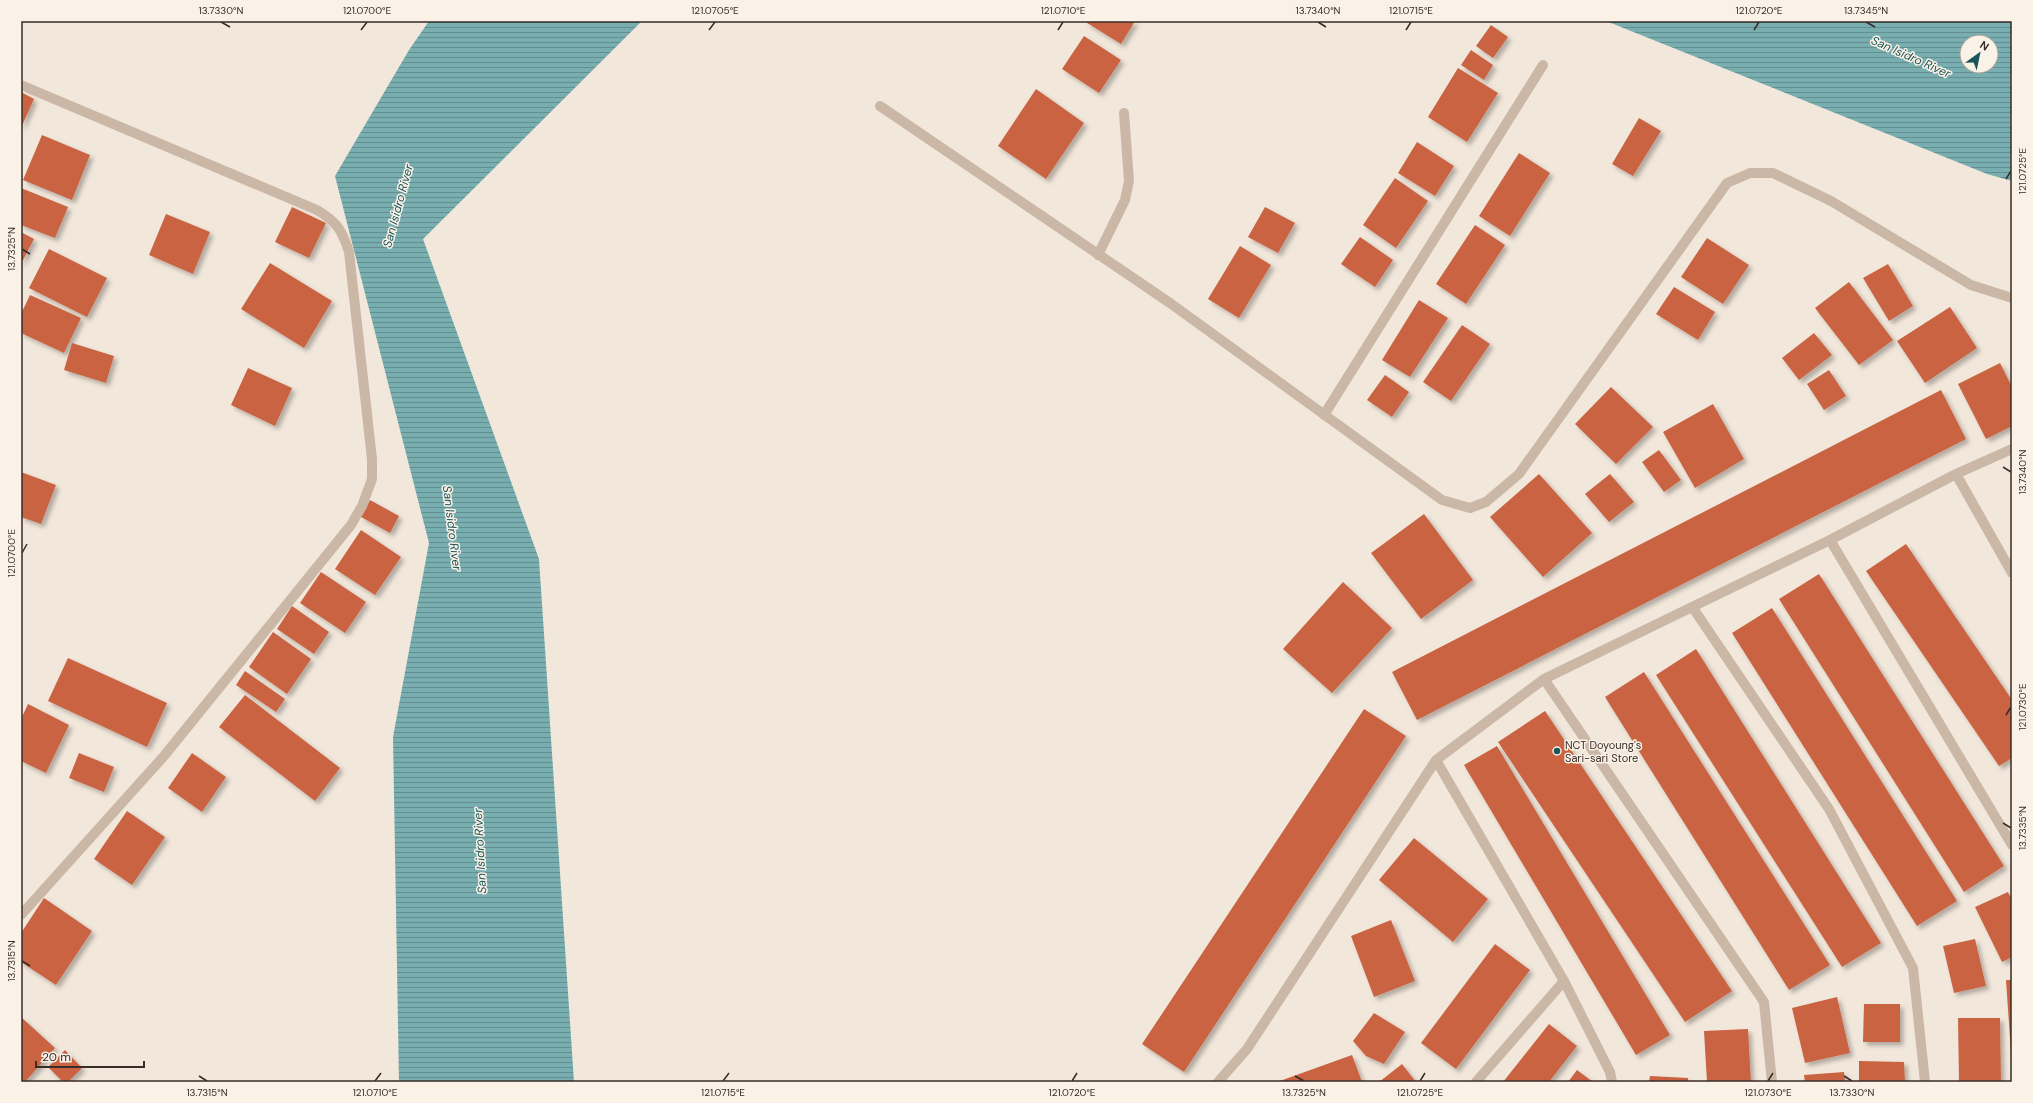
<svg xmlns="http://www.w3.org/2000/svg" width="2033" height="1103" viewBox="0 0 2033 1103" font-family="'DM Sans',sans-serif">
<defs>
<pattern id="water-rules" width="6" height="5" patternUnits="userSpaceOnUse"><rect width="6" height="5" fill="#79aeb0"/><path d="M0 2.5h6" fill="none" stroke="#648e8f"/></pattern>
<filter id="shadow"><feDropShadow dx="3.5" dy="3.5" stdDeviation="2" flood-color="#0004"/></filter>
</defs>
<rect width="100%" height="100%" fill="#f2e7db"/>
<path fill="url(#water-rules)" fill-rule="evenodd" d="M429 21H642L423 239 539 559 574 1082H399L393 737 429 543 335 176 409 50Z
M1606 21H2012V181L1987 174ZM1967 42H1991V66H1967Z"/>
<path fill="#c96442" filter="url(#shadow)" d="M1084 21H1135L1121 44Z
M1491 25 1508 37 1493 58 1476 46Z
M1084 36 1121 60 1099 93 1062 69Z
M1471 50 1493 65 1484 80 1461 65Z
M1458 68 1498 93 1467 142 1428 117Z
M1036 89 1084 123 1046 179 998 146Z
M21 92 34 99 21 128Z
M1639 118 1661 131 1633 176 1612 164Z
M42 135 90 155 72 200 23 180Z
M1417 142 1454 166 1435 196 1398 173Z
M1519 153 1550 173 1510 236 1479 216Z
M1395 178 1428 201 1396 248 1363 225Z
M21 188 68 207 55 238 21 225Z
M292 207 326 223 309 258 275 242Z
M1265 207 1295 223 1278 253 1248 237Z
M166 214 210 232 193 274 149 255Z
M1475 225 1505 245 1466 304 1436 284Z
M21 232 34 239 21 264Z
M1360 237 1393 260 1375 287 1341 264Z
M1707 238 1749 265 1723 304 1681 277Z
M1240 246 1271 265 1239 318 1208 299Z
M49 249 107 278 87 317 29 288Z
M270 263 332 301 304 348 241 309Z
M1888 264 1913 306 1889 321 1863 278Z
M1849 282 1893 340 1859 365 1815 308Z
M1674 287 1715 312 1698 340 1656 314Z
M30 295 81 318 64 353 21 333V314Z
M1419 300 1448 318 1410 377 1382 360Z
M1950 307 1977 348 1925 383 1897 341Z
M1462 325 1490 344 1451 401 1423 382Z
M1814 333 1832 355 1799 380 1782 358Z
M72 343 114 356 106 383 64 370Z
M2000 363 2012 387V426L1986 439 1958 384Z
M248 368 292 388 275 426 231 405Z
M1829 370 1846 396 1824 410 1807 384Z
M1385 375 1409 392 1392 417 1367 400Z
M1611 387 1653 427 1616 464 1575 424Z
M1941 390 1966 439 1417 720 1392 672Z
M1713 404 1744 459 1695 488 1663 432Z
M1659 450 1681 480 1664 492 1642 462Z
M21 472 56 485 41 524 21 517Z
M1539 474 1592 533 1543 577 1490 517Z
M1610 474 1634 502 1609 522 1585 494Z
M370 500 399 516 390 533 361 517Z
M1424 514 1473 580 1421 619 1371 553Z
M361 530 401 557 375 595 335 569Z
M1906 544 2012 700V758L1999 766 1866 571Z
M321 572 366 602 345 633 300 603Z
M1819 574 2004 866 1964 892 1779 599Z
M1343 582 1392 628 1332 693 1283 649Z
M292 606 329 632 314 654 277 629Z
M1772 608 1957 901 1917 926 1732 633Z
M273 632 311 659 287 694 249 667Z
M1696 649 1881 943 1842 967 1656 675Z
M68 658 167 703 147 747 48 701Z
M245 671 285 699 276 712 236 685Z
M1644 672 1830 965 1789 990 1605 697Z
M245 695 340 768 315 801 219 727Z
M28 704 69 725 46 773 21 761V719Z
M1364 709 1406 736 1184 1072 1142 1044Z
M1545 711 1732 991 1685 1022 1498 742Z
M1497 746 1670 1035 1636 1055 1464 765Z
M79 753 114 767 104 792 69 778Z
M192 753 226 777 202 812 168 788Z
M127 811 165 837 132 885 94 859Z
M1414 838 1488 899 1453 942 1379 880Z
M2008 892 2012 900V957L2002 962 1975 907Z
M44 898 92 931 56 985 21 962V933Z
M1391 920 1415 981 1374 997 1351 936Z
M1975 939 1986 986 1954 993 1943 946Z
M1495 944 1530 970 1456 1069 1421 1043Z
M2006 980H2012V1053H2011Z
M1837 997 1850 1053 1805 1063 1792 1008Z
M1864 1004H1900V1042H1863Z
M1374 1013 1405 1032 1384 1064 1366 1056 1353 1041Z
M21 1017 55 1048 25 1082H21Z
M1958 1018H2000L2001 1082H1959Z
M1549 1024 1577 1046 1549 1082H1503Z
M1748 1029 1751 1082H1707L1704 1031Z
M65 1050 82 1068 68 1082H63L48 1067Z
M1352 1055 1362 1082H1277Z
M1859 1061 1904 1062 1905 1082H1859Z
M1402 1064 1416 1082H1379Z
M1577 1070 1593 1082H1568Z
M1844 1072 1845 1082H1805L1804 1075Z
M1650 1076 1688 1078V1082H1649Z"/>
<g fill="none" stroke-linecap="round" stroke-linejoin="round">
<path stroke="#cbb7a6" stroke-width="10" d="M21 85 317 210C337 222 342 230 349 252L372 459V479L362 506 351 525 164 756 21 915
M880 106 1170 303 1442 500 1470 508 1486 502 1519 474 1727 183 1750 173H1773L1831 201 1971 285 2012 298
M1098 255 1125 200 1129 181 1124 113
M1324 415 1543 65
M1956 474 2012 573
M1830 540 2012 845
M1693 608 1829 809 1913 968 1925 1082
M1544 679 1764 1002 1772 1082
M1436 760 1564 981 1610 1072 1612 1082
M1218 1082 1247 1049 1436 760 1544 679 1830 540 1956 474 2012 449
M1476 1082 1564 981"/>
</g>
<path fill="none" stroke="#372c27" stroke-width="1.5" d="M221 22 230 27M1318 22 1326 27M1866 22 1875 27M361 30 367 22M709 30 715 22M1058 30 1063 22M1406 30 1411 22M1754 30 1759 22M2006 179 2011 171M22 249 30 254M2003 467 2011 472M22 553 27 544M2006 715 2011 707M2003 823 2011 828M22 961 30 966M199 1076 207 1081M1295 1076 1304 1081M1844 1076 1852 1081M375 1081 381 1073M723 1081 729 1073M1072 1081 1077 1073M1420 1081 1425 1073M1768 1081 1773 1073"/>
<circle fill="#1c5559" stroke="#faf1e7" stroke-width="1.5" cx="1557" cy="751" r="4"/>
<g text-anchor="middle" stroke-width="3" stroke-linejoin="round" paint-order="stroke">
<g font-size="11" fill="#372c27" stroke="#faf1e7" text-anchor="start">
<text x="1565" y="749">NCT Doyoung's<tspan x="1565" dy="13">Sari-sari Store</tspan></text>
</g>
<g font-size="12" font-style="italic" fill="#1c5559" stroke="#faf1e7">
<text transform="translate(1911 57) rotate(24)" y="4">San Isidro River</text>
<text transform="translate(398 206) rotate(-75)" y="4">San Isidro River</text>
<text transform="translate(452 528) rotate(83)" y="4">San Isidro River</text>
<text transform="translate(480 851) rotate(-93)" y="4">San Isidro River</text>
</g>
</g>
<rect width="2033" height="1103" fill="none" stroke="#faf1e7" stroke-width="44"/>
<g transform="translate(1979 54) rotate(33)"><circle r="19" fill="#faf1e7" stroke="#aca29a"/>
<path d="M0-3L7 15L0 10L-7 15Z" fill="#1c5559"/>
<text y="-6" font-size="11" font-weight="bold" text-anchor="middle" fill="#372c27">N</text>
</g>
<path d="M36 1061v6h108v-6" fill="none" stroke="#372c27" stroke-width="2"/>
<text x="42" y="1061" font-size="12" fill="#372c27" stroke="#faf1e7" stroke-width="3" paint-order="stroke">20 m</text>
<rect x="22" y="22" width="1989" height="1059" fill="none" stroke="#372c27" stroke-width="1.5"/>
<g font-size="10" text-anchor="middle" fill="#372c27">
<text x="221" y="14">13.7330°N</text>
<text x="367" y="14">121.0700°E</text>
<text x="715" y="14">121.0705°E</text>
<text x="1063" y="14">121.0710°E</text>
<text x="1318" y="14">13.7340°N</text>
<text x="1411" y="14">121.0715°E</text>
<text x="1759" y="14">121.0720°E</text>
<text x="1866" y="14">13.7345°N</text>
<text transform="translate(2022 171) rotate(-90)" y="4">121.0725°E</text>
<text transform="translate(11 249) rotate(-90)" y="4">13.7325°N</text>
<text transform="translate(2022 472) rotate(-90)" y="4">13.7340°N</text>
<text transform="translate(11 553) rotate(-90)" y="4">121.0700°E</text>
<text transform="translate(2022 707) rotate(-90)" y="4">121.0730°E</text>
<text transform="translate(2022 828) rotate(-90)" y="4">13.7335°N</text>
<text transform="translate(11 961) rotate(-90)" y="4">13.7315°N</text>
<text x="207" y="1096">13.7315°N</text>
<text x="375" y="1096">121.0710°E</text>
<text x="723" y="1096">121.0715°E</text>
<text x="1072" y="1096">121.0720°E</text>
<text x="1304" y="1096">13.7325°N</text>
<text x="1420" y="1096">121.0725°E</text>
<text x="1768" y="1096">121.0730°E</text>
<text x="1852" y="1096">13.7330°N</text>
</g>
</svg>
